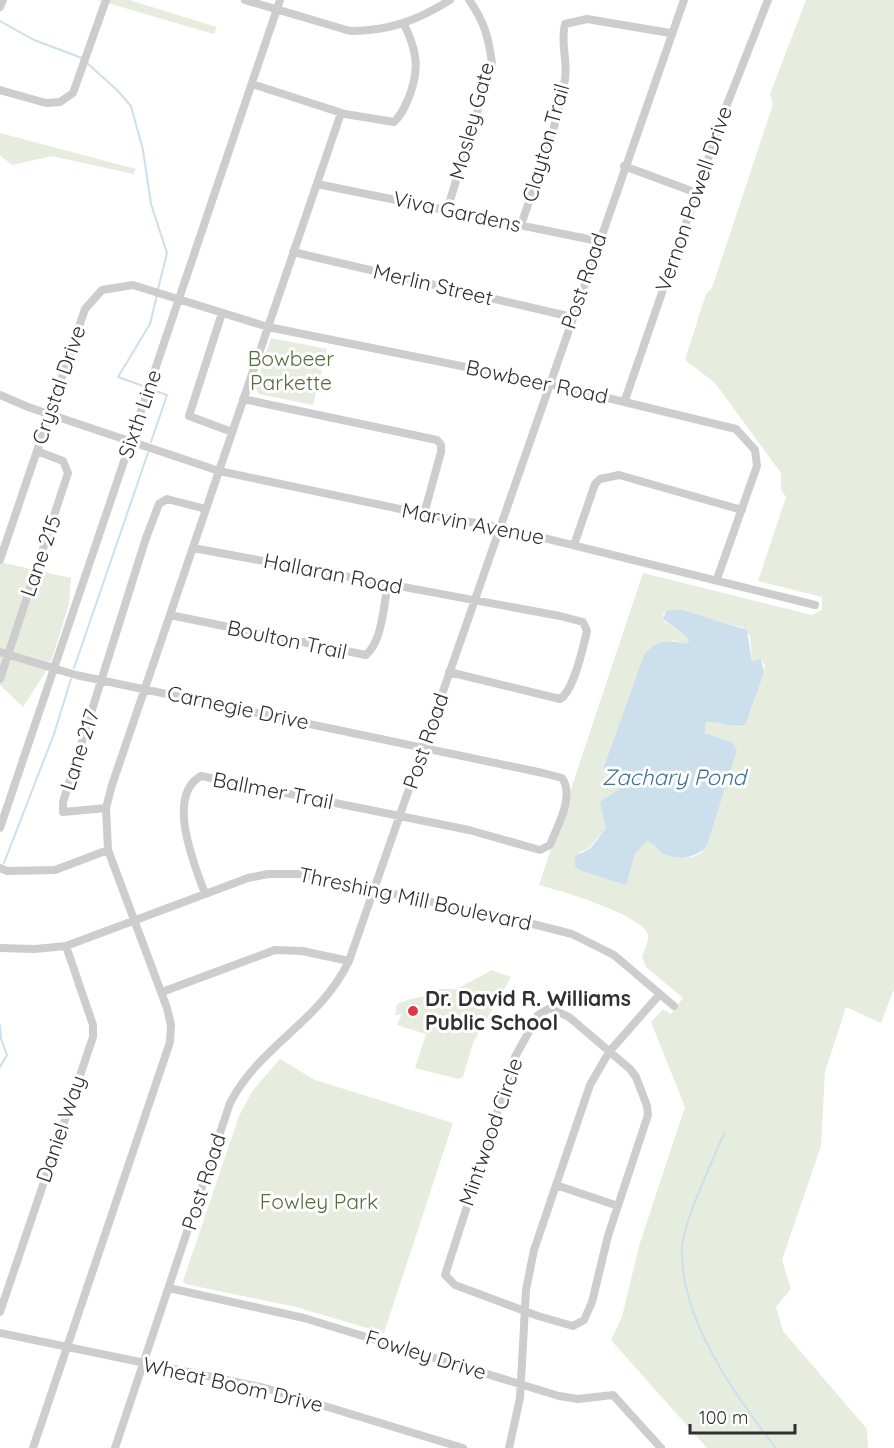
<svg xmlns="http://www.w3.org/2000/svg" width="894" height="1448" viewBox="0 0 894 1448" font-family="Quicksand,sans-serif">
<rect width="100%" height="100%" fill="#fff"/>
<path fill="#e6eddf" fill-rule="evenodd" d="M97 0H129L217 27 214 34Z
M806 0H894V989L881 1023 846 1007 825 1072 821 1146 782 1260 791 1289 776 1307 783 1331 867 1429 868 1448H707L611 1340 622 1317 639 1246 685 1107 651 1022 663 1009 671 1014 683 998 646 967 642 957C644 951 649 941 648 935 644 915 558 890 539 885L643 573 812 615 822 610V597L758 581 786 497 781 490V473L715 383 685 360 706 294 712 288 773 104 770 94ZM679 610 743 628 750 636 752 661 761 659 765 666 750 714 738 727 713 720 706 722 705 733 731 742 702 852C681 868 665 845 647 841L635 854 632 864 578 853 588 849 606 828 672 640 686 644 689 641 687 637 664 621 663 614 666 611Z
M0 133 136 169 133 174 52 156 12 165 0 155Z
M271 338 327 349 313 405 259 394 255 387Z
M0 562 71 578 69 604 50 665 23 707 0 685Z
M492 970 511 977 473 1043 463 1077 458 1079 415 1068 426 1034 397 1025 402 1014 395 1015 397 1004 410 999 432 995 433 989H457Z
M280 1059 315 1080 453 1123 384 1333 296 1307 185 1284 183 1281 239 1116 253 1090Z"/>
<path fill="#ccdfec" d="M679 609 747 630 752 661 761 659 764 672 746 724C734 730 719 720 706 722L705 733 731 742 737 750 707 845C697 858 682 860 666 855 658 853 656 843 647 841L635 854 626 885 579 870 575 866C573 852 580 855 589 849 595 844 601 834 606 828L600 802 622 787 604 767 644 655C656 640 669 639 686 644L689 641 687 637 663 619 666 611Z"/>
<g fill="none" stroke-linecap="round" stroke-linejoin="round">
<path stroke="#ccdfec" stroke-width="2" d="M0 21 34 40 82 58
M86 62 117 90 131 106 143 150 151 204 167 253 158 289
M143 386 118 377 150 324 157 295
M151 442 167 395 155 391
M74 668 148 453
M4 863 54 734 71 679
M0 1025 1 1039 7 1055 0 1067
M724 1133C713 1161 683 1221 682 1249 680 1318 735 1396 776 1448"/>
<path stroke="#cdcdcd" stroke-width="8" d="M245 0 350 31C388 31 417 21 450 0
M0 7 3 0
M252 84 345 114 394 122C402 115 405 106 409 97 420 69 417 51 404 24
M0 90 46 103 60 102 73 93 106 0
M624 166 697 193
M317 184 598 241
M447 210 492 64C489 38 484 21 469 0
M521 225C537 177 557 129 565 79 568 60 560 43 565 24L587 19 670 33
M293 252 572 317
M222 313 189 416 232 432
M0 395 28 407 219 471 424 514 499 527 815 605
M243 399 437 440 441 445V452L424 514
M625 400 726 107 768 0
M574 545 595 484 600 479 619 475 742 510
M193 548 560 616 583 622 587 631C583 647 574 691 560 699L449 672
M0 560 85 309 102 290 133 285 268 327 550 384 736 429 755 450 757 466 717 579
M170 615 366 655C383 640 383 606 388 585
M0 652 76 675 543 773 562 778C575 796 557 827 550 845L540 850 469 830 201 776C165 796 195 866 205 894
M0 679 68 473 63 461 37 451
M106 808 63 812V802L146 538 159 504 167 499 206 509
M0 828 280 0
M0 868 7 871 55 870 108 850
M0 948 35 949 66 946 248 878 268 874H300L517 920 572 934 614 955 674 1006
M162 992 275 950 302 951 349 961
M550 1008 569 1017 630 1069 636 1077 647 1106 648 1115 608 1236 592 1302 584 1320 573 1326 538 1316 455 1285 445 1275 515 1057 538 1015Z
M556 1185 618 1206
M169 1288 304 1318 559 1396 578 1399 613 1395 661 1448
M0 1312 93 1037V1025L66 946
M0 1333 265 1388 463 1448
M33 1448 170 1042 171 1025 167 1008 108 850 106 808 112 785 341 113
M115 1448 230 1103C261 1044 319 1023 349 961L684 0
M509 1448 520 1398 526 1290 534 1250 590 1085 609 1052 660 994"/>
</g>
<circle fill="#e13846" stroke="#fff" stroke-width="2" cx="413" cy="1011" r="6"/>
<g text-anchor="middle" stroke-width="6" stroke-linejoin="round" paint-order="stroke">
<g font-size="21" fill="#303030" stroke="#fff">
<text transform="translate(472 121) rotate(-75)" y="7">Mosley Gate</text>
<text transform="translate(546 143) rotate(-74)" y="7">Clayton Trail</text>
<text transform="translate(694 199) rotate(-71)" y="7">Vernon Powell Drive</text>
<text transform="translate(457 212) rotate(12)" y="7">Viva Gardens</text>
<text transform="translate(584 281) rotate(-71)" y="7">Post Road</text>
<text transform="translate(433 285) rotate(13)" y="7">Merlin Street</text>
<text transform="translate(537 382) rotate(12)" y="7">Bowbeer Road</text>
<text transform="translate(59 385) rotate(-71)" y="7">Crystal Drive</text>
<text transform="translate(140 414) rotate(-71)" y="7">Sixth Line</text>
<text transform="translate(473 524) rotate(11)" y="7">Marvin Avenue</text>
<text transform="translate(41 556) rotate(-71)" y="7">Lane 215</text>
<text transform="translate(333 574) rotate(11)" y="7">Hallaran Road</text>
<text transform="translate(287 640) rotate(12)" y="7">Boulton Trail</text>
<text transform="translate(238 708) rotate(12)" y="7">Carnegie Drive</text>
<text transform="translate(426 741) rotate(-71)" y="7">Post Road</text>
<text transform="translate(80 750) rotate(-72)" y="7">Lane 217</text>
<text transform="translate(273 791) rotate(11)" y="7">Ballmer Trail</text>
<text transform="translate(415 899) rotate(12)" y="7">Threshing Mill Boulevard</text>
<text transform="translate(61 1129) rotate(-71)" y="7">Daniel Way</text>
<text transform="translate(491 1132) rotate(-71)" y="7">Mintwood Circle</text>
<text transform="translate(204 1182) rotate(-72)" y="7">Post Road</text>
<text transform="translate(426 1355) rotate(17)" y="7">Fowley Drive</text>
<text transform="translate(233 1385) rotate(13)" y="7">Wheat Boom Drive</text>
</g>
<g font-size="21" fill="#546b3e" stroke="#fff">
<text x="291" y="366">Bowbeer<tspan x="291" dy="24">Parkette</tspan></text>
<text x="319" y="1209">Fowley Park</text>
</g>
<g font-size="21" font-weight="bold" fill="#303030" stroke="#fff" text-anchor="start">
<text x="425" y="1006">Dr. David R. Williams<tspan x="425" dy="24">Public School</tspan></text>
</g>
<g font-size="22" font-style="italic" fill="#3f7291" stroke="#fff">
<text x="674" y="785">Zachary Pond</text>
</g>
</g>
<path d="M690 1424v9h105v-9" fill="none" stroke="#303030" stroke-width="3"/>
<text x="699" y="1424" font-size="18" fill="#303030" stroke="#ffffff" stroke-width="4.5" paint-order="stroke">100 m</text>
</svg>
